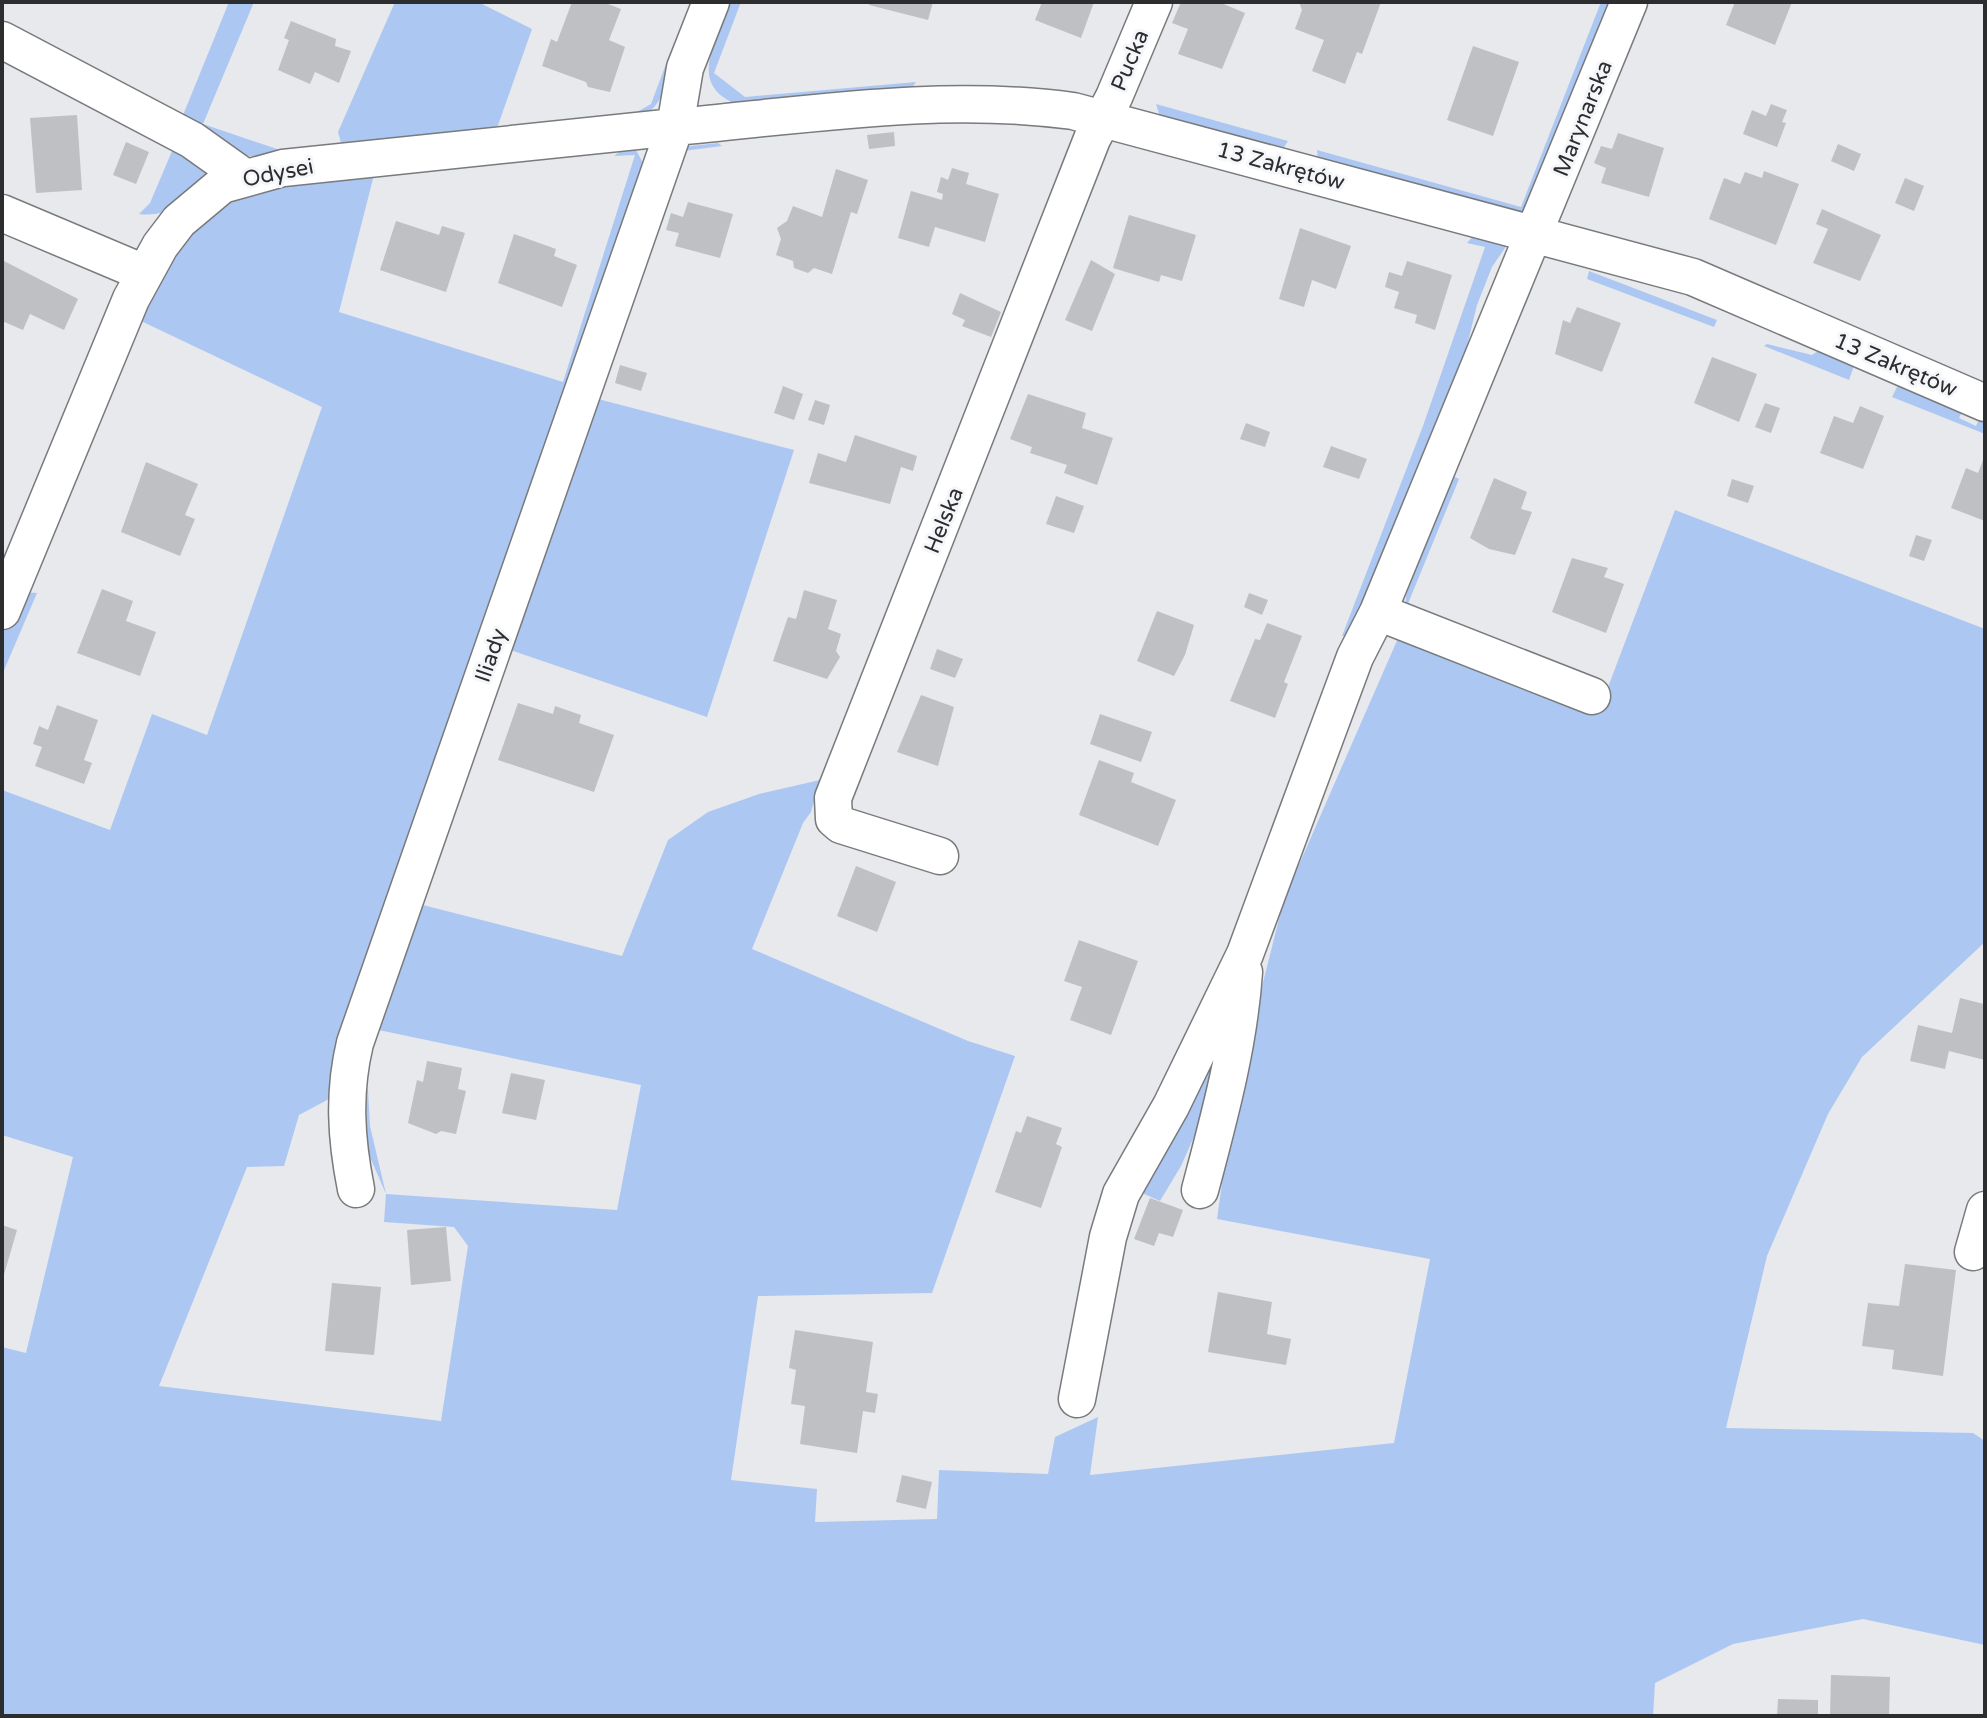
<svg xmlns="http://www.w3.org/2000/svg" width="1987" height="1718" viewBox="0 0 1987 1718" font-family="'Varela Round',sans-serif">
<rect width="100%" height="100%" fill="#e7e9ec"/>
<path fill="#adc7f3" d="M229 2H254L203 124 283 151C244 167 214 144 179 125Z
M395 2H478L532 29 496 131 623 120 651 104 666 64C670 95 653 116 625 125L343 150 338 132Z
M730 2H741L714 73 745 97 916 82 909 92 750 109C683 90 714 49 730 2Z
M1601 2H1612L1523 214 1318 162 1317 150 1521 207Z
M1156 104 1288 141 1281 152 1161 120Z
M718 143 722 146 683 151 598 399 794 450 707 717 504 648 682 147Z
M175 144 206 159 210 178C188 198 171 218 139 214L150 203Z
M625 148 636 150 644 165 354 1015 329 1099 299 1115 284 1166 247 1167 159 1386 441 1421 468 1246 454 1227 384 1222 386 1194 363 1141 354 1087 368 1090 370 1126 386 1194 617 1210 641 1085 369 1028 415 903 622 956 668 840 708 812 759 794 820 780 834 750 828 778 820 780 811 812 803 823 752 949 968 1041 1015 1056 932 1293 758 1296 731 1480 817 1489 815 1522 937 1519 939 1470 1048 1474 1055 1437 1098 1417 1090 1475 1394 1443 1430 1259 1217 1219 1234 1098 1284 899 1399 636 1599 711 1675 510 1985 629V942L1862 1057 1828 1114 1767 1256 1726 1428 1973 1433 1985 1441V1645L1863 1619 1733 1644 1655 1683 1653 1716H2V1347L26 1353 73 1157 2 1135V790L110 830 152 714 207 735 322 407 141 321 87 423 178 236 251 187 376 167 339 312 563 382 635 155 614 156Z
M1475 234 1507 245 1492 267 1477 305 1462 366 1350 636H1342L1423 426 1485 247 1467 243Z
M1589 271 1717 320 1714 327 1587 279Z
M1767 344 1812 355 1818 351 1854 366 1849 380 1764 346Z
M1899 383 1962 412 1959 418 1976 426 1979 419 1985 421V434L1892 397Z
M1446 473 1459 479 1405 611 1406 596Z
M20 592 37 593 2 675V636Z
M1214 1042 1213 1094 1181 1166 1160 1201 1133 1189Z"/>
<path fill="#bec0c3" d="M572 2H603L621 9 609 40 625 47 610 92 588 87 586 82 542 66 551 39 557 42Z
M870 2H933L928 20 869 5Z
M1042 2H1094L1081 38 1035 20Z
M1181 2H1219L1245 13 1222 69 1178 54 1188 29 1172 23Z
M1299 2H1381L1362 54 1357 52 1345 84 1312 71 1324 40 1295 29 1302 10Z
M1735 2H1792L1775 45 1726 25Z
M291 21 336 39 335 46 351 51 339 83 315 72 310 84 278 70 289 40 284 38Z
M1473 46 1519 62 1493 136 1447 120Z
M1771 104 1787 110 1782 122 1786 123 1777 147 1743 134 1752 110 1766 116Z
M77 115 82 190 36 193 30 118Z
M894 132 895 146 869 149 867 135Z
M1618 133 1664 148 1649 197 1601 183 1606 168 1594 163 1601 146 1612 149Z
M126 142 149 152 136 184 113 175Z
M1838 144 1861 154 1854 171 1831 161Z
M952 168 969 173 966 184 999 194 985 242 935 227 929 247 898 238 911 191 942 200 943 194 937 192 941 177 948 180Z
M836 169 868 180 857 214 851 212 832 274 814 268 808 273 794 268 793 261 776 255 781 239 777 228 787 221 793 206 822 217Z
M1764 171 1799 184 1776 245 1709 219 1724 178 1740 184 1745 172 1762 178Z
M1905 178 1924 186 1914 211 1895 203Z
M688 202 733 214 720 258 675 246 679 233 666 230 671 213 683 217Z
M1822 209 1881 235 1860 281 1813 263 1828 229 1816 224Z
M1129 215 1196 235 1182 281 1161 275 1159 282 1113 268Z
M396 221 439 235 442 226 465 233 446 292 380 270Z
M1300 228 1351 246 1336 289 1312 280 1304 307 1279 299Z
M514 234 556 249 554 256 577 265 562 307 498 283Z
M1091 260 1115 274 1092 331 1065 320Z
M4 261 78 299 64 330 30 314 23 330 2 321Z
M1407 261 1452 275 1435 330 1415 323 1417 315 1394 308 1399 292 1385 287 1389 272 1402 276Z
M960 293 1001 312 991 337 962 326 965 320 952 314Z
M1577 307 1621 323 1602 372 1555 354 1563 320 1570 323Z
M1712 357 1757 374 1739 422 1694 403Z
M620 365 647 373 641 391 615 383Z
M783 386 803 394 794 420 774 413Z
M1028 394 1086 413 1082 428 1113 438 1097 485 1064 473 1067 465 1030 453 1032 447 1010 439Z
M815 400 830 405 824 425 808 420Z
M1765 403 1780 408 1771 433 1755 427Z
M1860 406 1884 416 1863 469 1820 453 1834 416 1853 423Z
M1246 423 1270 432 1265 447 1240 439Z
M855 435 917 456 913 471 901 467 890 504 809 483 818 453 846 462Z
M1331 446 1367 459 1359 479 1323 467Z
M1985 455V521L1951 508 1966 468 1978 473Z
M146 462 198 484 185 515 195 519 180 556 121 532Z
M1494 478 1527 492 1521 509 1532 512 1515 555 1489 549 1470 538Z
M1732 479 1754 486 1748 503 1727 496Z
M1056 496 1084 506 1074 533 1046 524Z
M1916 535 1932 540 1924 561 1909 556Z
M1572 558 1608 568 1604 577 1624 584 1606 633 1552 612Z
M102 589 133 601 126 621 156 632 140 676 77 653Z
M804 590 837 600 828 629 841 634 836 651 840 657 827 679 773 661 788 617 796 619Z
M1249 593 1268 600 1262 615 1244 607Z
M1157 611 1194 625 1185 655 1174 676 1137 661Z
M1267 623 1302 636 1284 682 1288 684 1275 718 1230 701 1255 639 1260 640Z
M937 649 963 659 955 678 930 669Z
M921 695 954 707 938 766 897 752Z
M518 703 553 714 555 706 581 715 579 723 614 735 594 792 498 760Z
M57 705 98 720 84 760 92 763 84 784 35 766 42 747 33 744 39 726 48 730Z
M1100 714 1152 732 1141 762 1090 744Z
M1099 760 1134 773 1131 782 1176 800 1158 846 1079 815Z
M856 866 896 882 877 932 837 916Z
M1079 940 1138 961 1111 1035 1070 1020 1082 987 1064 981Z
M1960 998 1984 1004 1985 1060 1949 1051 1945 1069 1910 1061 1918 1025 1952 1033Z
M427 1061 462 1068 458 1089 466 1091 456 1134 441 1131 436 1134 408 1123 417 1080 423 1082Z
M511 1073 545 1080 536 1120 502 1113Z
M1027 1116 1062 1128 1056 1144 1062 1147 1041 1208 995 1192 1016 1131 1021 1133Z
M1150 1198 1183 1210 1173 1237 1159 1233 1154 1246 1134 1239Z
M2 1225 17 1230 3 1278H2Z
M446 1227 451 1281 411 1285 407 1230Z
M1905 1264 1956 1270 1943 1376 1892 1369 1894 1350 1862 1346 1868 1303 1899 1306Z
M332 1283 381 1287 374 1355 325 1351Z
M1218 1292 1272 1302 1267 1334 1291 1339 1286 1365 1208 1352Z
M795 1330 873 1342 866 1392 878 1394 875 1413 863 1411 857 1453 800 1444 805 1406 791 1404 796 1370 789 1368Z
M902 1475 932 1482 926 1509 896 1502Z
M1831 1675 1890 1677 1889 1716H1830Z
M1778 1699 1818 1700V1716H1777Z"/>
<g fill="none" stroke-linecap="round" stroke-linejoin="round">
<defs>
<path id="minor" d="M711 2 685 68 675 127C807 115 941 93 1073 111L1693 277 1985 403
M2 40 192 140 244 177
M2 213 144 273
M2 611 131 299 160 246 179 221 222 185 283 168 675 127 355 1043C343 1093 346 1139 356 1189
M1378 612 1592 696
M940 856 841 825 834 819 833 798 1092 139 1114 97 1154 2
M1200 1190C1219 1118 1239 1046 1244 972
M1973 1252 1985 1210
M1077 1399 1108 1237 1121 1194 1171 1106 1245 954 1355 657 1378 612 1629 2"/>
</defs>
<use href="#minor" stroke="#787a7c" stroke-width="39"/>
<use href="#minor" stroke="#fff" stroke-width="36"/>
</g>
<g text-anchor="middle" stroke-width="6" stroke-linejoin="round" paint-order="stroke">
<g font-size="22" fill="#2c2d2e" stroke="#f4f6f9">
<text transform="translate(1129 60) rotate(-67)" y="8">Pucka</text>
<text transform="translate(1582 118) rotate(-68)" y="8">Marynarska</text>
<text transform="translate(1281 165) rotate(15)" y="8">13 Zakrętów</text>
<text transform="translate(278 172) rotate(-11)" y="8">Odysei</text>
<text transform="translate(1896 364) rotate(23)" y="8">13 Zakrętów</text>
<text transform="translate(943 520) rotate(-68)" y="8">Helska</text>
<text transform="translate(490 655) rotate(-71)" y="8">Iliady</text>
</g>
</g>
<rect width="1987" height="1718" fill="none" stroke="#2c2d2e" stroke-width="8"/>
</svg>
